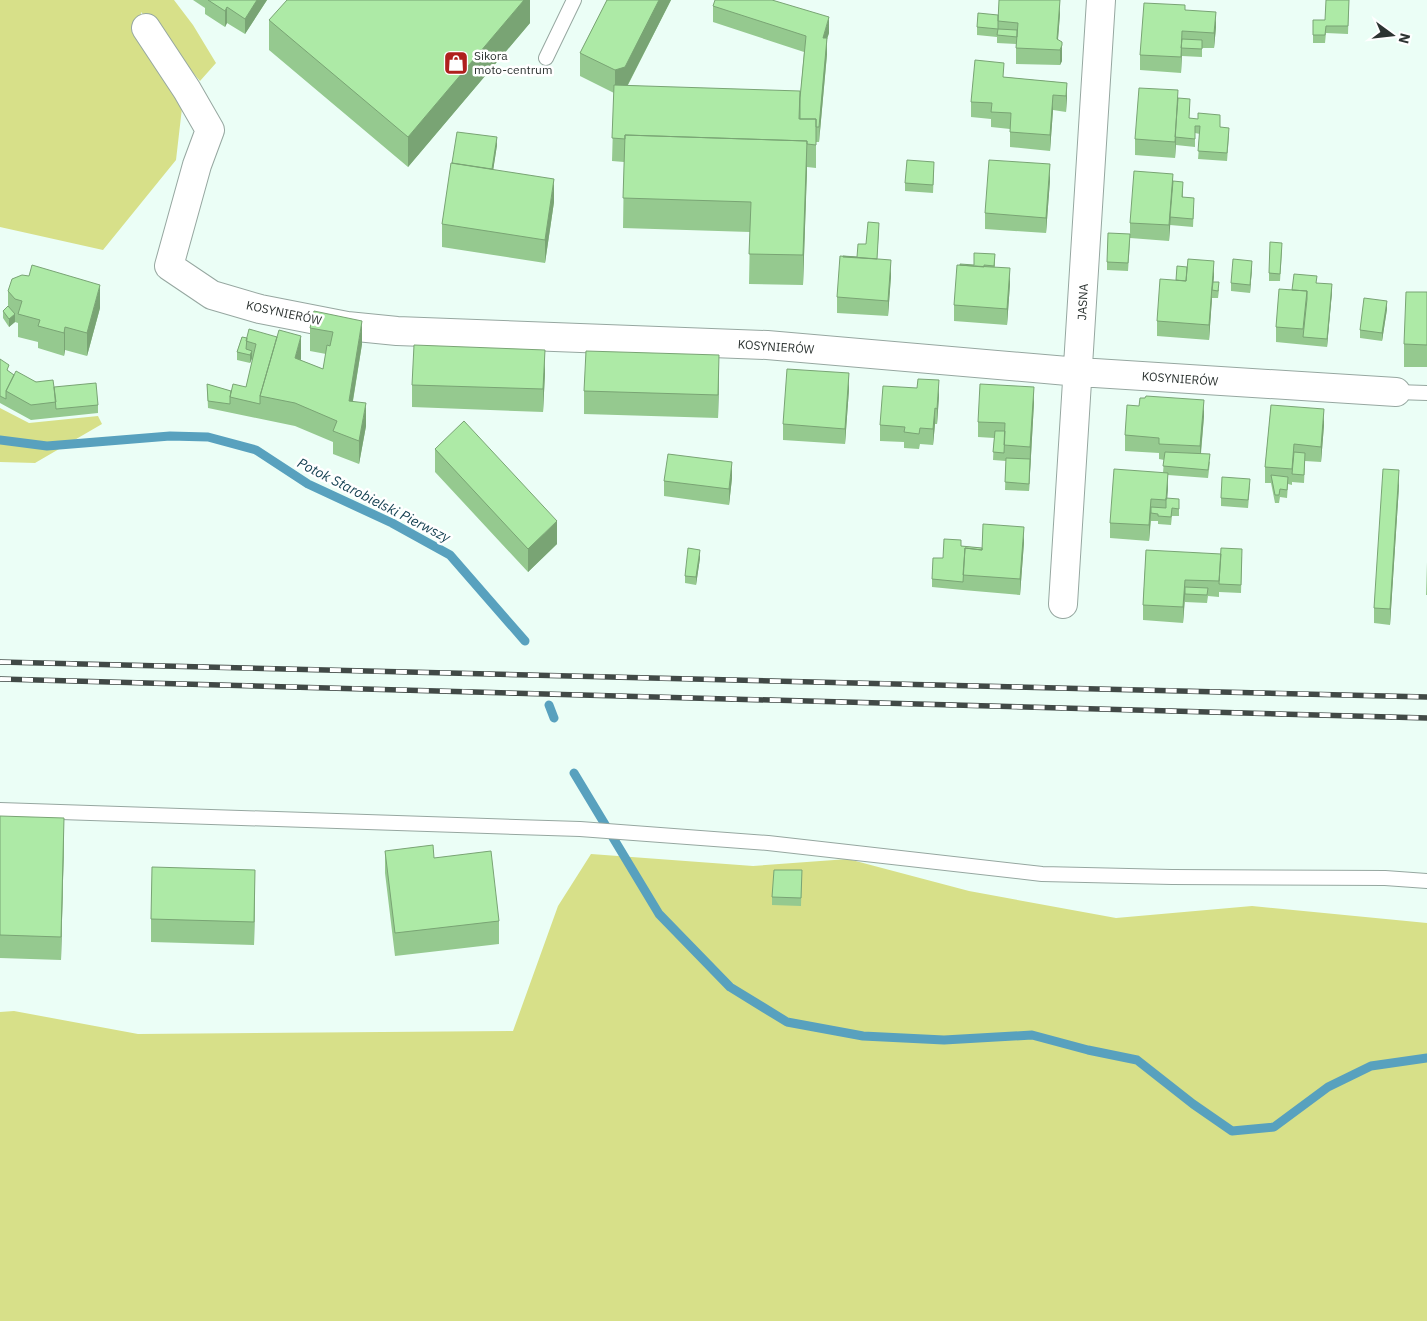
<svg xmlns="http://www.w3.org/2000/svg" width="1427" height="1321" viewBox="0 0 1427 1321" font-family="'IBM Plex Sans',sans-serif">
<rect width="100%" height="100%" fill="#ebfef6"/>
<path fill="#d7e089" d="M0 0H174L193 25 216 63 200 81 141 12 139 38 182 108 176 160 103 250 0 227Z
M0 408 29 423 98 416 102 424 35 463 0 462Z
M591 854 753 866 848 859 969 891 1116 918 1252 906 1427 923V1321H0V1012L14 1011 138 1034 513 1031 558 906Z"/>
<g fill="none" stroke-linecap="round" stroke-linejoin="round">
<path stroke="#58a1be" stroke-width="9" d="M0 440 47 446 170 436 208 437 256 450 308 484 392 523 450 555 525 641
M549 705 554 718
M574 773 659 914 730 987 787 1022 863 1036 944 1040 1032 1035 1088 1050 1137 1060 1193 1104 1232 1131 1274 1127 1328 1087 1371 1066 1427 1058"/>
<defs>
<path id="lane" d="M546 58 574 0
M1396 392 1427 393
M0 810 580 829 768 843 1042 874 1172 877 1385 878 1427 881"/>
<path id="street" d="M146 28 187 90 210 130 197 165 169 266 212 295 260 309 347 326 397 331 767 345 1079 372 1396 392
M1063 604 1101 0"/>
</defs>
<use href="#lane" stroke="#96a7a0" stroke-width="16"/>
<use href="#street" stroke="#96a7a0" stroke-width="30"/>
<use href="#lane" stroke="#fff" stroke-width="14"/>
<use href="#street" stroke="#fff" stroke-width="28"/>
<defs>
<path id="rail" d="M0 662 1427 697
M0 679 1427 718"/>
</defs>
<use href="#rail" stroke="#414946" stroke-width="5.5"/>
<use href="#rail" stroke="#fff" stroke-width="4" stroke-dasharray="11" stroke-linecap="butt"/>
</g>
<path fill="#95c98f" d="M193 0H267L245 34 227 23 225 27 205 14V8Z
M530 0V23L408 167 269 50V20Z
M607 0H671L628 85 800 98 804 52 713 22V6L829 33 827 39V54L819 142H816V168L807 167 803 285 749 284 750 232 623 228 624 162 612 161 614 93 580 76V53Z
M1349 0 1348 34 1326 33 1325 43H1313V20H1325Z
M1185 10 1216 27 1214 48H1202V57L1182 56 1181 73 1140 70V55Z
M1060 14 1058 40 1062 61 1060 65 1016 64V44L997 43V37L977 35V27L998 15Z
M1004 77 1067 83 1066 112 1053 110 1050 151 1010 147V129L991 127V119L971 117V102Z
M1178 98 1190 107 1189 118 1220 127 1229 136 1227 161 1198 159 1200 134 1195 133V147L1176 145 1175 158 1135 155V139Z
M497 145 493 170 554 202 545 263 442 247V224L452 163Z
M934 170 933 193 905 191V183Z
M1050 180 1046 233 985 229V213Z
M1173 181 1183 190V197L1194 206 1193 227 1170 225V222L1169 241 1130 238V223Z
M879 231 877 259 891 276 888 316 837 313V297L857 257 866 244Z
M1130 242 1128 271 1107 270V262Z
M1282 251 1280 281H1269V273Z
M995 254V267L1010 284 1007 325 954 321V305L974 265Z
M1252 268 1250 293 1231 291V283Z
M1214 276 1213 282 1219 290 1218 298H1212L1209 340 1157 336V321L1176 280Z
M1317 283 1332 292 1327 347 1276 342V327L1292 290Z
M8 291 100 308 87 356 65 350 64 356 38 348V342L18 337V323L15 322 9 327 3 318V311L8 306Z
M1427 292V367H1404V344Z
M1387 309 1382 341 1360 338V330Z
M314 311 362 344 353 401 366 426 359 464 333 454V442L295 426 208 408 207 384 231 391 246 387 253 359H252L250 363 237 360V352L242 337 323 369 326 354 310 351V328Z
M0 359 9 372 14 375 54 387 98 405V413L31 420 0 403Z
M545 373 543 412 412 407V385Z
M719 378 718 418 584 414V391Z
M849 389 845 444 783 440V424Z
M939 396 937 424H935L933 445 920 444 919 449 904 448V442L880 441V425Z
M1034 402 1029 491 1005 490 1006 461 993 460 994 438 978 437V422Z
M1271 405 1324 425 1321 462 1305 461 1304 483 1292 482V481V485L1288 484 1287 498 1280 497 1279 503H1275L1271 483H1265V467Z
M1204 416 1201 454 1210 462 1208 478 1168 475 1167 498 1179 507V516H1172L1171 525 1158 524V521H1151L1149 541 1110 538V523L1163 473 1164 460 1159 459V453L1125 451V435Z
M435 449 557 544 528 572 435 472Z
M732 478 729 505 664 496V481Z
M1250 486 1248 508 1221 506V498Z
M1399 486 1390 625 1374 623V608Z
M1024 542 1020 595 963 590 932 587V579L943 558 961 546 982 548Z
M1146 550 1242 557 1241 593 1219 592V597L1208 596 1207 603 1185 602V600L1183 623 1143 620V605Z
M700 558 696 585 685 583V576Z
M1427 562V595H1426Z
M0 816 64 841 61 960 0 958Z
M385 851 434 858 499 921V944L395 956 385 873Z
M802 870 801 906 772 905V897Z
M255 893 254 945 151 942V919Z"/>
<path fill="#79a474" d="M257 0H267L245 34V19Z
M524 0H530V23L408 167V137Z
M659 0H671L625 90 615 93V70Z
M1060 0V14L1057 50V39Z
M227 7V23L225 27V11Z
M1216 12V27L1214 48V33Z
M829 17V33L827 39V54L819 142 823 38Z
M1182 31V47L1181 73V57Z
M1062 45V61L1060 65V50Z
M1067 83V98L1066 112V96Z
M1178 90V106L1175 158V142Z
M1053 95V110L1050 151V135Z
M497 137V145L490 191V184Z
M807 141V171L803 285V255Z
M1050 164V180L1046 233V218Z
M1173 174V189L1169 241V225Z
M554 179V202L545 263V240Z
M891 260V276L888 316V301Z
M1214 261V276L1213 290H1212V298L1209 340V325Z
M1252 261V268L1250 293V285Z
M1010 268V284L1007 325V309Z
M1332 284V292L1327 347V339Z
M100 285V308L87 356V333Z
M1387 301V309L1382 341V333Z
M15 314V322L9 327V319Z
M362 321V344L349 424V401Z
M65 327V350L64 356V333Z
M301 336V359L295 381V358Z
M545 350V373L543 412V389Z
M252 351V358L250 363V355Z
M719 355V378L718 418V395Z
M849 373V389L845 444V429Z
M939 380V396L937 424V409Z
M1034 387V402L1029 491 1030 447Z
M1204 400V416L1200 461V446Z
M366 403V426L359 464V441Z
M935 408V424L933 445V429Z
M1324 409V425L1321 462V447Z
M732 462V478L729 505V489Z
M1399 470V486L1390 625V609Z
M1168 473V489L1166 515V500Z
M1151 499V513L1149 541V525Z
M557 521V544L528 572V549Z
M1024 527V542L1020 595V579Z
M700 550V558L696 585V577Z
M1185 580V594L1183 623V607Z
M64 818V841L61 960V937Z
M255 870V893L254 945V922Z"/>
<path fill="#adeaa6" stroke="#79a474" d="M208 0H257L245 19 227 7 225 11Z
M287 0H524L408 137 269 20Z
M607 0H659L625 67 615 70 580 53Z
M715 0H772L829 17 823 38H827L819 127H816V119H800V98L806 36 713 6Z
M999 0H1060L1057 39 1062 42V45L1060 50 1016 48 1018 23 998 21Z
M1326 0H1349L1348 26H1326L1325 35H1313V20H1325Z
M1144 3 1185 5V10L1216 12 1214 33 1182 31 1181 57 1140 55Z
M978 13 998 15V29L977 27Z
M998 29 1017 30V37L997 35Z
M1182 39 1202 40V49L1181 48Z
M975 60 1004 63 1003 77 1067 83 1066 96 1053 95 1050 135 1010 132 1011 113 991 112 992 103 971 102Z
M614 85 800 91 799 119H816V145L807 144V141L625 135V139L612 138Z
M1139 88 1178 90 1175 142 1135 139Z
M1178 98 1190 99 1189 118 1198 119V113L1220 115V127L1229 128 1227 153 1198 151 1200 126H1195V139L1175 137Z
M457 132 497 137 492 169 452 163Z
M625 135 807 141 803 255 749 254 751 202 623 198Z
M907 160 934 162 933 185 905 183Z
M989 160 1050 164 1046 218 985 213Z
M451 163 554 179 545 240 442 224Z
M1134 171 1173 174 1169 225 1130 223Z
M1173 181 1183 182 1182 197 1194 198 1193 219 1170 217Z
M868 222 879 223 877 259 843 257V256L857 257 858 244H866Z
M1108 233 1130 234 1128 263 1107 262Z
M1270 242 1282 243 1280 274 1269 273Z
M974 253 995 254 994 266 984 265V267L960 265V264L974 265Z
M840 256 891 260 888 301 837 297Z
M1188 259 1214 261 1209 325 1157 321 1160 279 1186 281Z
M1233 259 1252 261 1250 285 1231 283Z
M32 265 100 285 87 333 65 327 64 333 38 326 40 320 18 314 22 301 15 299 8 291 12 279 22 275 29 276Z
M957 265 1010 268 1007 309 954 305Z
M1177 266 1187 267 1186 281 1176 280Z
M1294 274 1317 276 1316 283 1332 284 1327 339 1303 337 1307 299V291L1292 290Z
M1213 282H1219L1218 291 1212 290Z
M1279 289 1307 291 1303 329 1276 327Z
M1406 292H1427V345L1404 344Z
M1364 298 1387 301 1382 333 1360 330Z
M8 306 15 314 9 319 3 311Z
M314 311 362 321 349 401 366 403 359 441 333 431 337 421 295 403 260 396 279 330 301 336 295 358 323 369 327 345 330 346 333 332 310 328Z
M249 329 277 337 260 396V404L230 397 233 384 246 387 256 344 246 341Z
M242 337 247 338 246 349 252 351 250 355 237 352Z
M414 345 545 350 543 389 412 385Z
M586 351 719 355 718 395 584 391Z
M0 359 9 365 7 370 14 375 6 391V399L0 396Z
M787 369 849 373 845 429 783 424Z
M16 371 36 382 53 380 56 402 31 405 6 391Z
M918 379 939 380 937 409 935 408 933 429 920 428 919 434 904 432 905 427 880 425 883 386 917 388Z
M96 383 98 405 56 409 54 387Z
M207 384 231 391 230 397V404L208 401Z
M980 384 1034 387 1030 447 1004 445 1005 423 978 422Z
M1146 396 1204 400 1200 446 1159 444V438L1125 435 1127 405 1139 406 1140 398H1145Z
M1271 405 1324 409 1321 447 1294 444 1292 469 1265 467Z
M464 421 557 521 528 549 435 449Z
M995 431H1005L1004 453 993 452Z
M1165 452 1210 454 1208 470 1163 466Z
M1294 452 1305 453 1304 475 1292 474Z
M668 454 732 462 729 489 664 481Z
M1006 458 1030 459 1029 484 1005 482Z
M1114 469 1168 473 1166 500 1151 499 1149 525 1110 523Z
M1383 469 1399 470 1390 609 1374 608Z
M1271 475 1288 477 1287 490 1280 489 1279 495H1275Z
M1222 477 1250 479 1248 500 1221 498Z
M1166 498 1179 499V509L1172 508 1171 517 1158 516V514L1151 513V507L1166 508Z
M983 524 1024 527 1020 579 963 575 965 548 982 550Z
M944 539 961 540V546L982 548V550L965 548 963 582 932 579 933 558H943Z
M688 548 700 550 696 577 685 576Z
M1221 548 1242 549 1241 585 1219 584Z
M1146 550 1221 554 1219 581 1185 580 1183 607 1143 605Z
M1185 587 1208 588 1207 595 1185 594Z
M0 816 64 818 61 937 0 935Z
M433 845 434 858 491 851 499 921 395 933 385 851Z
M152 867 255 870 254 922 151 919Z
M774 870H802L801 898 772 897Z"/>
<defs>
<symbol id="shop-square" viewBox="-11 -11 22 22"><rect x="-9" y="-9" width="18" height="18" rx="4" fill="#af1f1d" stroke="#fff"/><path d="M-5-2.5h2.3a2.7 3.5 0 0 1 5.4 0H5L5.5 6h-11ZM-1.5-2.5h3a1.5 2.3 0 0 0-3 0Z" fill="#fff"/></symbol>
</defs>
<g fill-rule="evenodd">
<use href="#shop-square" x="442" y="49" width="28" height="28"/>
</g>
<g text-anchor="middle" stroke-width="5" stroke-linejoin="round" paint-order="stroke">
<g font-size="12" fill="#2d3432" stroke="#fff" text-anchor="start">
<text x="474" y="60">Sikora<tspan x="474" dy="14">moto-centrum</tspan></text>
</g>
<g font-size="12" fill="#2d3432" stroke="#fff">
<text transform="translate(1083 302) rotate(-87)" y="4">JASNA</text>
<text transform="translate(284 313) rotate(12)" y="4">KOSYNIERÓW</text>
<text transform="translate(776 347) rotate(4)" y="4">KOSYNIERÓW</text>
<text transform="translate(1180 379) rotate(4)" y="4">KOSYNIERÓW</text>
</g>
<g font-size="14" font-style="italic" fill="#103d4e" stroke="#fff">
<text transform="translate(374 500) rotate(27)" y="5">Potok Starobielski Pierwszy</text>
</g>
</g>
<g transform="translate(1392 35) rotate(105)" stroke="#ffffff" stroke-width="4" paint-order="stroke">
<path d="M0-4L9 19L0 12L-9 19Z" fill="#2d3432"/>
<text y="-8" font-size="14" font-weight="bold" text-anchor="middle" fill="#2d3432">N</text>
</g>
</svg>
